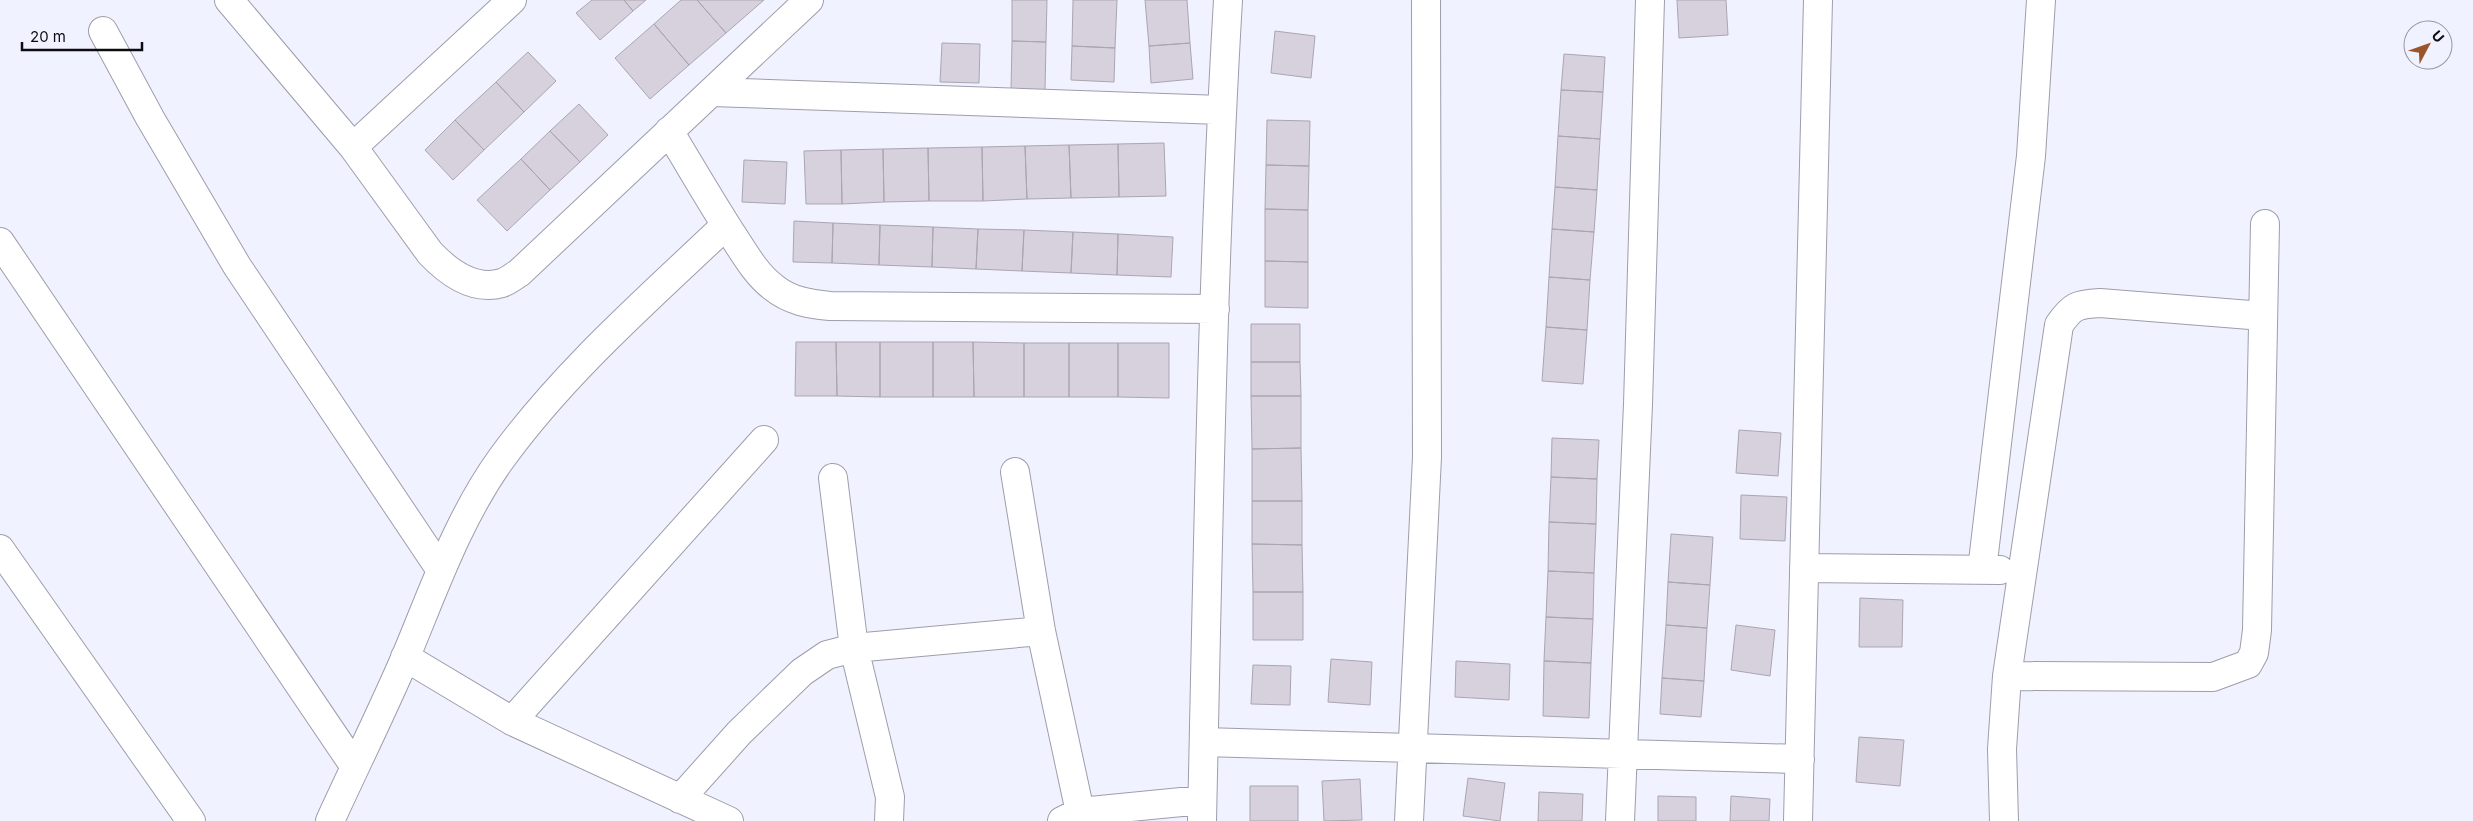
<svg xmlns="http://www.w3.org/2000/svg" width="2473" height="821" viewBox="0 0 2473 821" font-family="Inter,sans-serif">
<rect width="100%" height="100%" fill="#f1f2ff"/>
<path fill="#d7d1dd" stroke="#aba5b0" d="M592 0H624L633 11 600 40 576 13Z
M624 0H646L633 11Z
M681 0H697L726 33 689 65 654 24Z
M697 0H764L726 33Z
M1012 0H1047L1046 42 1012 41Z
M1073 0H1117L1115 48 1072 46Z
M1145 0H1187L1190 43 1149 46Z
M1677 0H1726L1728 35 1679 38Z
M654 24 689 65 650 99 615 58Z
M1275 31 1315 36 1311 78 1271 73Z
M1012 41 1046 42 1045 90H1011Z
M942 43 980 44 979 83 940 82Z
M1190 43 1193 79 1151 83 1149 46Z
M1072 46 1115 48 1114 82 1071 80Z
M528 52 556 81 524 112 496 82Z
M1564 54 1605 57 1603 92 1561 90Z
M496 82 524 112 484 150 455 120Z
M1561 90 1603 92 1600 139 1558 136Z
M579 104 608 135 580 162 550 131Z
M455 120 484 150 453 180 425 150Z
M1267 120 1310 121 1309 166 1266 165Z
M550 131 580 162 550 190 521 159Z
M1558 136 1600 139 1597 190 1555 187Z
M1164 143 1166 196 1119 197 1118 144Z
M1118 144 1119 197 1071 198 1069 145Z
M1069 145 1071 198 1027 199 1025 146Z
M1025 146 1027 199 983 201 982 147Z
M982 147 983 201H929L928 148Z
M928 148 929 201 884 202 883 149Z
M883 149 884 202 842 204 841 150Z
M841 150 842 204H806L804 151Z
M521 159 550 190 507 231 477 200Z
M744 160 787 162 785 204 742 202Z
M1266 165 1309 166 1308 210 1265 209Z
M1555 187 1597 190 1594 232 1552 229Z
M1265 209 1308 210V262L1265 261Z
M794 221 833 223 832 263 793 262Z
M833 223 880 225 879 265 832 263Z
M880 225 933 227 932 267 879 265Z
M933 227 978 229 976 269 932 267Z
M978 229 1024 230 1022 271 976 269Z
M1552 229 1594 232 1590 280 1549 277Z
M1024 230 1073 232 1071 273 1022 271Z
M1073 232 1118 234 1117 275 1071 273Z
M1118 234 1173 237 1171 277 1117 275Z
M1265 261 1308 262V308L1265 307Z
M1549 277 1590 280 1587 330 1546 327Z
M1251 324H1300V362H1251Z
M1546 327 1587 330 1583 384 1542 381Z
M796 342H836L837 396H795Z
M836 342H880V397L837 396Z
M880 342H933V397H880Z
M933 342H973L974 397H933Z
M973 342 1024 343V397H974Z
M1024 343H1069V397H1024Z
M1069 343H1118V397H1069Z
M1118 343H1169V398L1118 397Z
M1251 362H1300L1301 396H1251Z
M1251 396H1301V448L1252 449Z
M1739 430 1781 433 1778 476 1736 473Z
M1552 438 1599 440 1597 479 1551 477Z
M1301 448 1302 501H1252V449Z
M1551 477 1597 479 1596 524 1549 522Z
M1741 495 1787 497 1785 541 1740 539Z
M1252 501H1302V545L1252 544Z
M1549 522 1596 524 1594 573 1548 571Z
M1671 534 1713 537 1710 585 1668 582Z
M1252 544 1302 545 1303 592H1253Z
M1548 571 1594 573 1593 619 1546 617Z
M1668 582 1710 585 1707 628 1666 625Z
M1253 592H1303V640H1253Z
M1860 598 1903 600 1902 647H1859Z
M1546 617 1593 619 1591 663 1544 661Z
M1666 625 1707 628 1704 681 1662 678Z
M1736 625 1775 630 1770 676 1731 670Z
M1331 659 1372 662 1370 705 1328 702Z
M1456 661 1510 664 1509 700 1455 697Z
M1544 661 1591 663 1589 718 1543 716Z
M1253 665 1291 666 1290 705 1251 704Z
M1662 678 1704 681 1701 717 1660 714Z
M1859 737 1904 740 1900 786 1856 782Z
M1468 778 1505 783 1500 821 1463 816Z
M1360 779 1362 820 1324 821 1322 781Z
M1250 786H1298V821H1250Z
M1539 792 1583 794 1582 821H1538Z
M1658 796 1696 797V821H1658Z
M1731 796 1770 799 1769 821H1730Z"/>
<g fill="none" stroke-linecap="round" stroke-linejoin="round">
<defs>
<path id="minor" d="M229 0 353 147 430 253C448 272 474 291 502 283 508 281 514 276 519 273L809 0
M103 31 150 118 237 266 440 569
M712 92 1221 110
M669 131C691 167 712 204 735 239 746 256 757 275 773 287 790 301 809 304 830 306L1215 309
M353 147 512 0
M0 242 355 767
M1015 472 1041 631 1080 812
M833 478 854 648 890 797 889 821
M0 549 191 821
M1804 568 2000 570
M1982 570 2031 156 2041 0
M405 657 512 721 729 821
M2007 676 2213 677 2248 664 2254 653 2257 630 2265 224
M512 721 764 440
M1204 742 1800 759
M680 799 739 733 802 672 827 655 854 648 1041 631
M330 821C355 766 382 712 406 656 434 589 458 519 501 459 564 372 648 299 726 225
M1062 821 1080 812 1202 800
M1202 821C1208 547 1212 273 1228 0
M1409 821 1427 457 1426 0
M1620 821 1638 404 1650 0
M1798 821 1818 0
M2004 821 2002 749 2007 676 2059 325C2072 306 2077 304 2100 303L2263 316"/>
</defs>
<use href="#minor" stroke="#9d9eaa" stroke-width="30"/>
<use href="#minor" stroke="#fff" stroke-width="28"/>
</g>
<g transform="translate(2428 45) rotate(49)"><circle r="24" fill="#f1f2ff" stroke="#95969f"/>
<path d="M0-4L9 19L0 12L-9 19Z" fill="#9b552c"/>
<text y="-8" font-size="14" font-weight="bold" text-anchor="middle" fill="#0c0c10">U</text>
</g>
<path d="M22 42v8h120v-8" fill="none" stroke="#0c0c10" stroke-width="2.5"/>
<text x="30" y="42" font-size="15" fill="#0c0c10" stroke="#f1f2ff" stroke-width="4" paint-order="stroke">20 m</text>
</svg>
